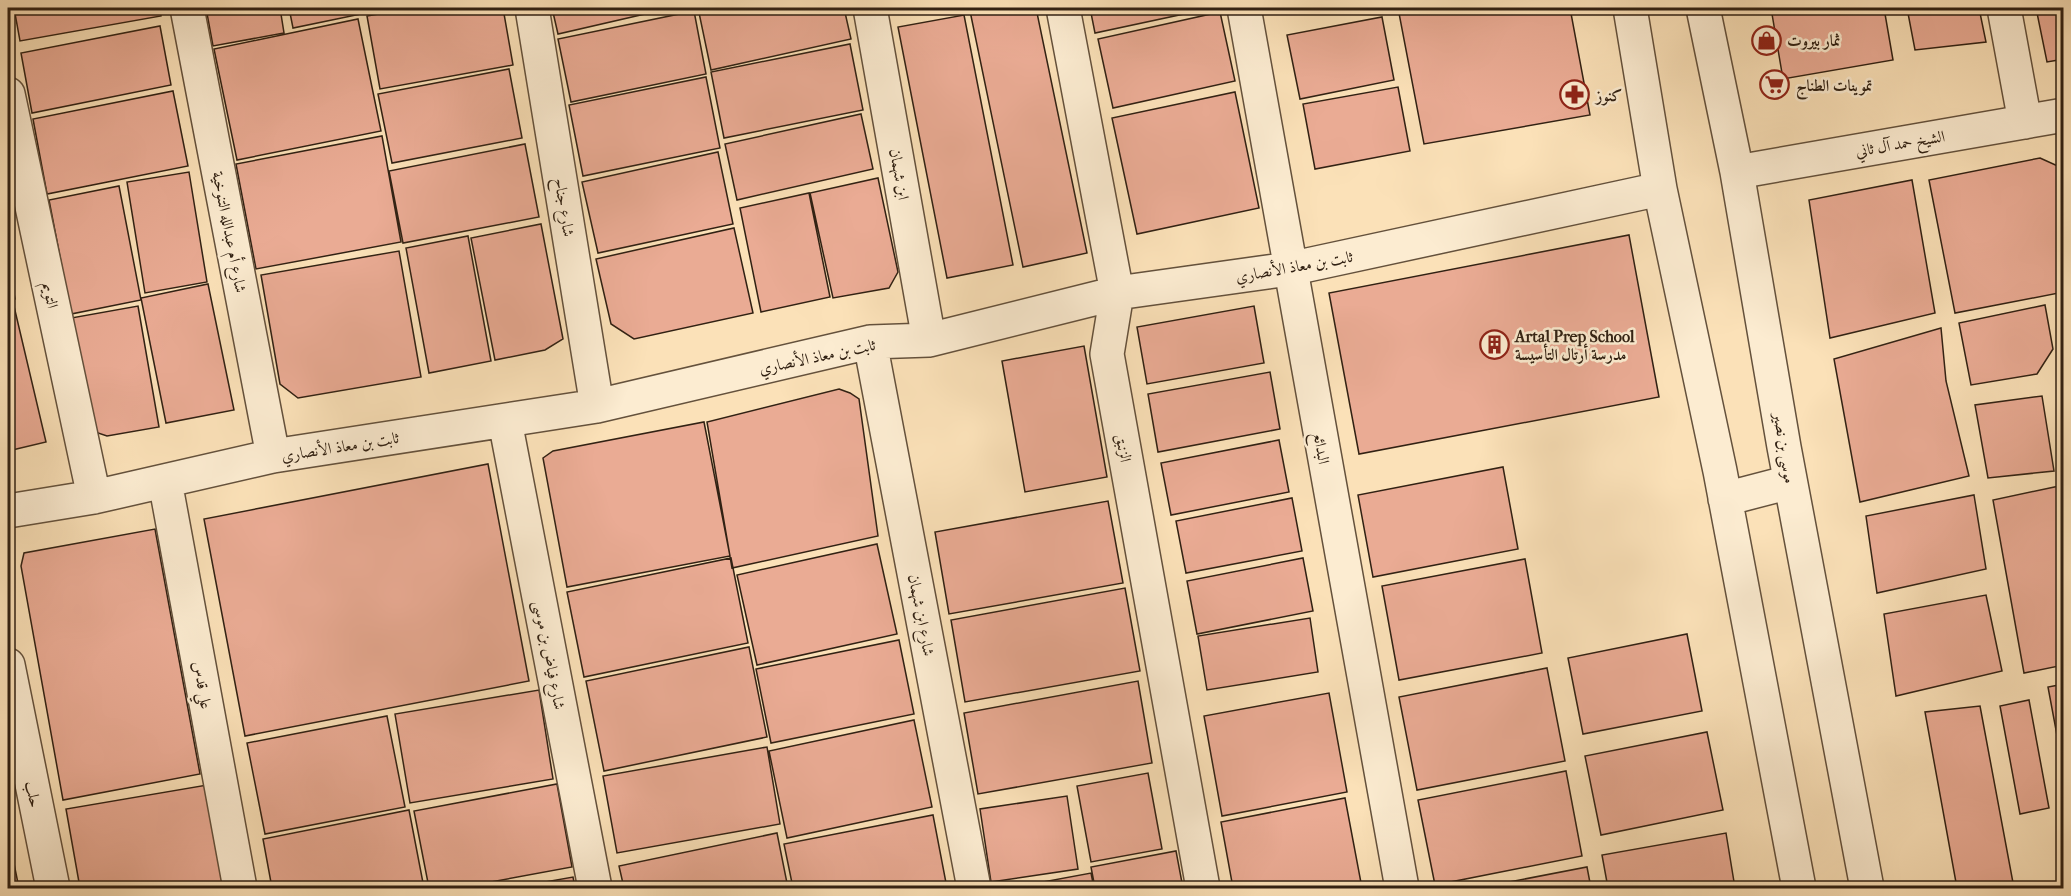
<svg xmlns="http://www.w3.org/2000/svg" width="2071" height="896" viewBox="0 0 2071 896" font-family="'IM FELL French Canon',Amiri,serif">
<rect width="100%" height="100%" fill="#fbe1b8"/>
<filter id="stains"><feTurbulence type="fractalNoise" baseFrequency=".00333" numOctaves="4"/><feColorMatrix values="0 0 0 0 .2 0 0 0 0 .09 0 0 0 0 .02 0 0 0 .5 -.17"/></filter>
<radialGradient id="worn" r=".72"><stop offset=".6" stop-color="#630" stop-opacity="0"/><stop offset="1" stop-color="#630" stop-opacity=".3"/></radialGradient>
<path fill="#eaab94" stroke="#312113" stroke-width="1.5" d="M14 8H160L161 16 20 41Z
M206 8H280L284 33 213 46Z
M289 8H359L361 14 293 28Z
M413 8H503L513 65 380 89 367 16Z
M552 8H671L558 34Z
M698 8H844L851 39 711 70Z
M986 8H1036L1087 253 1023 267 970 11Z
M1090 8H1212L1095 33Z
M1283 8H1318L1285 14Z
M1398 8H1570L1590 115 1424 144Z
M1771 8H1884L1893 60 1783 79Z
M1907 8H1979L1986 42 1915 50Z
M2036 8H2064V59L2047 62Z
M694 11 706 74 571 102 558 39Z
M1220 12 1235 81 1113 108 1098 39Z
M964 15 1013 265 947 278 898 27Z
M1382 17 1394 80 1300 99 1287 35Z
M358 19 381 131 237 160 214 49Z
M160 26 171 85 32 113 21 53Z
M850 44 863 110 724 138 711 72Z
M509 69 522 138 392 163 378 94Z
M706 77 720 148 583 176 569 105Z
M1398 87 1410 151 1315 169 1303 104Z
M173 91 188 166 47 194 33 119Z
M1235 92 1259 208 1137 234 1112 118Z
M861 114 873 169 737 200 725 144Z
M382 136 401 242 256 269 236 164Z
M525 144 539 217 403 243 389 171Z
M718 152 733 224 598 253 582 182Z
M2040 158 2060 167 2064 188V292L1955 313 1929 180Z
M189 172 207 282 145 293 127 182Z
M878 178 898 272 889 288 833 298 810 193Z
M1912 180 1935 313 1830 338 1809 200Z
M119 186 141 300 71 314 49 200Z
M809 193 830 297 761 312 740 208Z
M541 224 563 339 545 350 495 360 471 238Z
M734 228 753 313 634 339 611 324 596 259Z
M1629 235 1659 397 1359 454 1329 293Z
M468 236 491 361 429 373 406 248Z
M399 251 421 377 298 398 280 384 261 275Z
M8 258 15 299 8 301Z
M208 284 234 410 166 423 141 298Z
M13 302 46 442 8 451V303Z
M2045 305 2053 349 2037 374 1971 385 1959 323Z
M138 306 159 427 107 436 92 431 71 318Z
M1254 306 1264 363 1147 384 1137 327Z
M1941 328 1946 381 1969 476 1860 502 1834 359Z
M1084 346 1107 477 1025 492 1002 361Z
M1270 372 1280 429 1158 452 1148 394Z
M839 389 850 393 859 399 878 536 732 568 707 422Z
M2042 396 2054 471 1988 478 1975 405Z
M704 422 730 556 567 587 543 458 553 451Z
M1279 440 1289 492 1171 515 1161 463Z
M488 464 529 681 245 736 204 519Z
M1503 467 1518 549 1373 577 1358 495Z
M2064 485V665L2024 673 1993 500Z
M1974 495 1986 569 1877 593 1866 516Z
M1292 498 1302 551 1186 573 1176 521Z
M1108 501 1123 583 949 614 935 532Z
M155 529 200 774 63 800 21 566 24 553Z
M877 544 897 634 757 665 737 575Z
M731 558 748 643 584 677 567 592Z
M1303 558 1313 611 1197 634 1187 581Z
M1525 559 1542 653 1399 680 1382 586Z
M1125 588 1140 671 965 702 951 620Z
M1986 595 2002 671 1896 696 1884 614Z
M1310 618 1318 672 1207 690 1198 636Z
M1687 634 1702 711 1583 734 1568 658Z
M899 640 914 714 771 743 756 669Z
M749 647 767 737 604 771 586 681Z
M1547 668 1565 761 1417 790 1399 697Z
M1138 681 1152 763 978 794 964 713Z
M2064 684V773L2048 687Z
M539 690 553 779 410 803 395 714Z
M1329 693 1347 792 1222 816 1204 716Z
M2029 700 2049 808 2020 814 2000 706Z
M1980 706 2014 888H1957L1925 712Z
M387 716 405 807 265 834 247 743Z
M914 720 932 807 787 838 769 751Z
M1707 732 1723 810 1601 835 1585 756Z
M767 747 780 824 617 853 603 776Z
M1566 771 1582 856 1435 885 1418 800Z
M1148 773 1162 849 1091 862 1077 786Z
M557 784 572 867 458 888H429L414 811Z
M207 785 225 888H80L66 809Z
M1067 796 1078 869 991 882 980 809Z
M1345 798 1362 888H1233L1221 822Z
M409 810 424 888H272L263 839Z
M933 815 947 888H793L784 844Z
M777 833 788 888H624L619 866Z
M1726 833 1735 888H1608L1602 855Z
M11 849 19 888H8V850Z
M1176 851 1183 888H1095L1091 867Z
M1587 867 1591 888H1478Z
M1091 873 1094 888H1010Z
M573 877 575 888H511Z"/>
<g fill="none" stroke-linecap="round" stroke-linejoin="round">
<defs>
<path id="minor" d="M187 8 273 456
M532 8 597 406
M870 8 929 340
M1063 8 1117 293 1107 354 1203 888
M1244 8 1402 888
M1630 8 1660 189 1720 471 1799 888
M1703 8 1737 172 1784 447 1867 888
M2004 8 2025 122
M8 94 94 497
M1737 172 2064 115
M870 342 974 888
M505 421 595 888
M165 481 240 888
M1725 499 1790 482
M8 511 94 497 273 456 597 406 870 342 929 340 1117 293 1289 269 1660 189
M8 665 53 888"/>
</defs>
<use href="#minor" stroke="#64513c" stroke-width="36"/>
<use href="#minor" stroke="#fcecd1" stroke-width="33"/>
</g>
<defs>
<symbol id="shop-ring" viewBox="-11 -11 22 22"><circle r="9.5" fill="#fcecd1" stroke="#8f2418" stroke-width="1.5"/><path d="M-5-2.5h2.3a2.7 3.5 0 0 1 5.4 0H5L5.5 6h-11ZM-1.5-2.5h3a1.5 2.3 0 0 0-3 0Z" fill="#8f2418"/></symbol>
<symbol id="supermarket-ring" viewBox="-11 -11 22 22"><circle r="9.5" fill="#fcecd1" stroke="#8f2418" stroke-width="1.5"/><path d="M-6-5.5h2.5l.6 2H6L4.5 2H-2.5L-4.4-4H-6ZM-1.5 3.2a1.3 1.3 0 1 0 .1 0ZM3 3.2a1.3 1.3 0 1 0 .1 0Z" fill="#8f2418"/></symbol>
<symbol id="pharmacy-ring" viewBox="-11 -11 22 22"><circle r="9.5" fill="#fcecd1" stroke="#8f2418" stroke-width="1.5"/><path d="M-2-6h4v4h4v4h-4v4h-4v-4h-4v-4h4Z" fill="#8f2418"/></symbol>
<symbol id="building-ring" viewBox="-11 -11 22 22"><circle r="9.5" fill="#fcecd1" stroke="#8f2418" stroke-width="1.5"/><path d="M-4-6H4V6H1V3H-1V6H-4ZM-2.5-4.3h1.7v1.8h-1.7ZM.8-4.3h1.7v1.8H.8ZM-2.5-1h1.7V.8h-1.7ZM.8-1h1.7V.8H.8Z" fill="#8f2418"/></symbol>
</defs>
<g fill-rule="evenodd">
<use href="#shop-ring" x="1750" y="24" width="33" height="33"/>
<use href="#supermarket-ring" x="1758" y="68" width="33" height="33"/>
<use href="#pharmacy-ring" x="1558" y="78" width="33" height="33"/>
<use href="#building-ring" x="1478" y="328" width="33" height="33"/>
</g>
<g text-anchor="middle" stroke-width="5" stroke-linejoin="round" paint-order="stroke">
<g font-size="16" font-weight="bold" fill="#312113" stroke="#fcecd1" text-anchor="start">
<text x="1787" y="46">ثمار بيروت</text>
<text x="1796" y="91">تموينات الطناج</text>
<text x="1596" y="101">كنوز</text>
<text x="1515" y="342">Artal Prep School<tspan x="1515" dy="18">مدرسة أرتال التأسيسة</tspan></text>
</g>
<g font-size="16" fill="#312113" stroke="#fcecd1">
<text transform="translate(1900 143) rotate(-10)" y="6">الشيخ حمد آل ثاني</text>
<text transform="translate(900 174) rotate(80)" y="6">ابن شهمان</text>
<text transform="translate(565 207) rotate(81)" y="6">شارع جناح</text>
<text transform="translate(230 232) rotate(79)" y="6">شارع أم عبدالله التنوخية</text>
<text transform="translate(1294 266) rotate(-10)" y="6">ثابت بن معاذ الأنصاري</text>
<text transform="translate(51 295) rotate(78)" y="6">التويم</text>
<text transform="translate(817 356) rotate(-12)" y="6">ثابت بن معاذ الأنصاري</text>
<text transform="translate(340 446) rotate(-9)" y="6">ثابت بن معاذ الأنصاري</text>
<text transform="translate(1124 448) rotate(80)" y="6">الزنبق</text>
<text transform="translate(1322 448) rotate(80)" y="6">البدائع</text>
<text transform="translate(1785 448) rotate(81)" y="6">موسى بن نصير</text>
<text transform="translate(922 615) rotate(79)" y="6">شارع ابن شهمان</text>
<text transform="translate(550 655) rotate(79)" y="6">شارع فياض بن موسى</text>
<text transform="translate(203 685) rotate(80)" y="6">علي قدس</text>
<text transform="translate(34 794) rotate(79)" y="6">حلب</text>
</g>
</g>
<rect width="2071" height="896" fill="none" stroke="#fbe1b8" stroke-width="30"/>
<rect x="9" y="9" width="2053" height="878" fill="none" stroke="#312113" stroke-width="3"/>
<rect x="15" y="15" width="2041" height="866" fill="none" stroke="#312113" stroke-width="1.5"/>
<rect width="100%" height="100%" filter="url(#stains)"/>
<rect width="100%" height="100%" fill="url(#worn)"/>
</svg>
